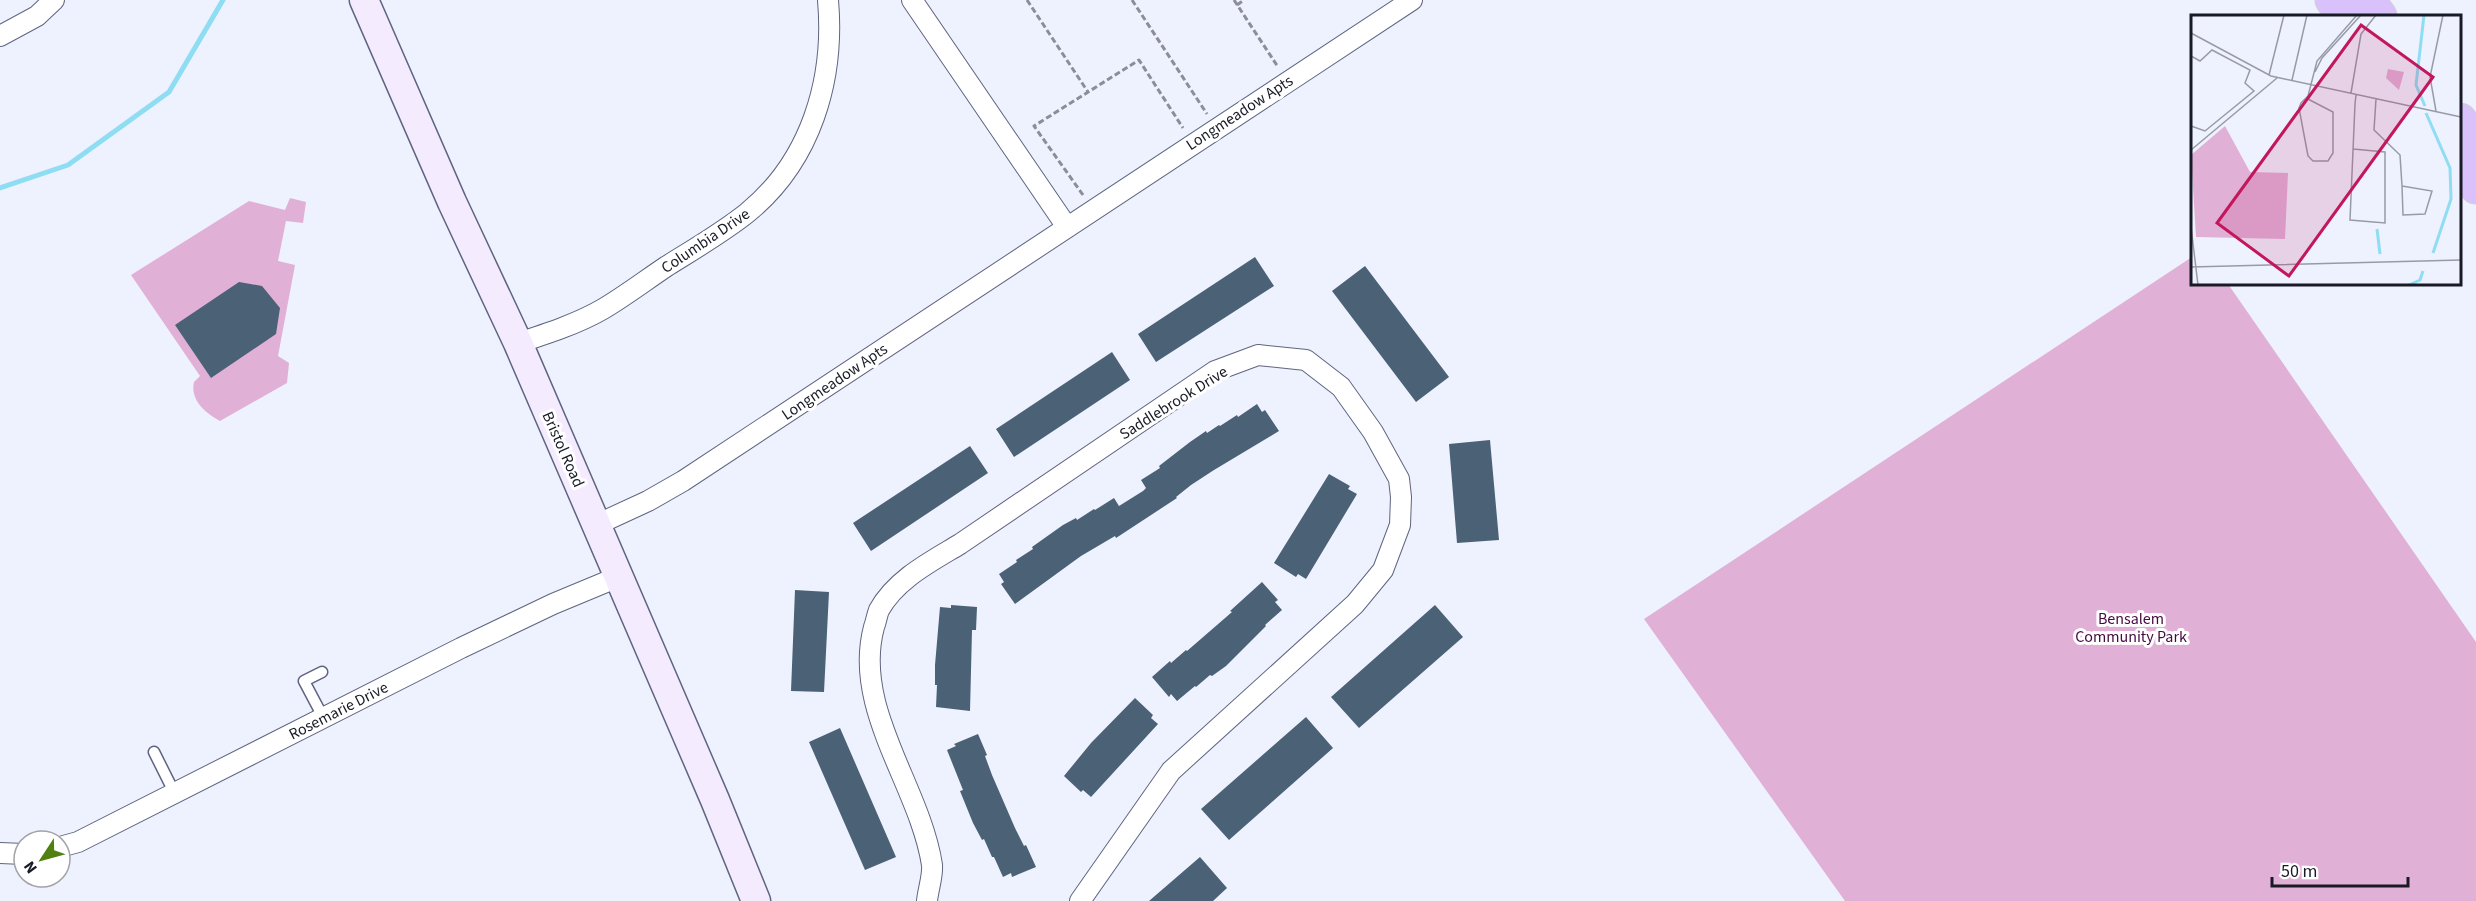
<svg xmlns="http://www.w3.org/2000/svg" width="2476" height="901" viewBox="0 0 2476 901" font-family="'Source Sans 3',sans-serif">
<rect width="100%" height="100%" fill="#eef1fe"/>
<path fill="#e0b0d7" d="M290 198 306 202 303 223 286 221 278 261 295 265 278 356 289 363 287 383 220 421C205 413 190 400 194 382L200 376 131 275 249 201 285 210Z
M2192 257V284H2228L2476 642V901H1845L1644 619Z"/>
<g fill="none" stroke-linecap="round" stroke-linejoin="round">
<path stroke="#8eddf3" stroke-width="5" d="M0 188 68 165 169 92 223 0"/>
</g>
<path fill="#4a6176" d="M1255 257 1274 286 1156 362 1138 334Z
M1365 266 1449 377 1416 402 1332 291Z
M239 282 262 286 280 308 276 334 211 378 175 325Z
M1112 352 1130 380 1014 457 996 429Z
M1257 404 1262 412 1265 410 1279 431 1214 470 1191 485 1176 497 1177 498 1116 538 1115 536 1081 556 1015 604 1001 584 1004 582 999 574 1017 562 1016 560 1033 549 1032 547 1063 525 1076 518 1077 520 1094 509 1095 510 1114 498 1119 506 1143 491 1146 488 1141 480 1160 468 1159 466 1190 442 1206 431 1207 433 1219 425 1220 426 1237 415 1238 417Z
M1490 440 1499 540 1457 543 1449 444Z
M970 446 988 473 871 551 853 523Z
M1329 474 1350 486 1348 489 1357 494 1306 579 1298 574 1296 577 1274 563Z
M1262 582 1278 600 1275 602 1282 610 1265 625 1266 626 1226 666 1212 676 1210 675 1196 687 1195 686 1177 701 1171 694 1169 697 1152 677 1170 661 1171 663 1186 650 1187 651 1232 612 1230 611Z
M795 590 829 592 824 692 791 691Z
M951 605 977 607 976 630H972L970 711 936 707 937 685H935V665L940 607 951 608Z
M1435 605 1463 637 1359 728 1331 697Z
M1135 698 1153 715 1151 718 1158 724 1091 797 1083 790 1081 792 1064 776 1091 743Z
M1306 717 1333 748 1229 840 1201 809Z
M840 728 896 857 865 870 809 742Z
M978 734 987 755 985 756 992 775 1015 828 1024 846 1026 845 1036 867 1012 877 1011 873 1003 877 994 857H992L984 839 982 840 973 823 960 791 963 790 947 750 956 746 954 744Z
M1200 857 1227 888 1213 901H1149Z"/>
<g fill="none" stroke-linecap="round" stroke-linejoin="round">
<defs>
<path id="service" d="M322 672 304 681 323 717
M154 752 174 792"/>
<path id="minor" d="M912 0 1067 227
M0 36 37 16 54 0
M518 343C546 334 577 324 603 309 625 296 646 280 667 266 694 249 722 233 747 213 811 161 835 80 828 0
M596 525 648 501 683 481C926 321 1168 159 1412 0
M60 847 78 842 461 648 553 604 618 577
M0 853 24 854
M927 901C928 890 933 876 932 865 920 786 852 709 874 627 876 622 877 615 879 610 896 579 932 561 960 544L1215 371 1258 355 1306 360 1341 387 1373 432 1399 479 1401 497 1400 525 1383 570 1355 604 1171 771 1080 901"/>
<path id="secondary" d="M364 0 452 202 518 343 715 800 756 901"/>
<path id="motorway" d="M2332 0 2345 16
M2368 0 2380 16
M2460 120 2476 141
M2460 166 2476 187"/>
</defs>
<use href="#service" stroke="#5f6580" stroke-width="13"/>
<use href="#minor" stroke="#5f6580" stroke-width="22"/>
<use href="#secondary" stroke="#5f6580" stroke-width="31"/>
<use href="#motorway" stroke="#d1d1d3" stroke-width="35"/>
<path stroke="#8b8e9a" stroke-width="3" stroke-dasharray="6 3" stroke-linecap="butt" d="M1027 0 1088 92
M1132 0 1207 114
M1234 0 1278 67
M1237 5 1244 0
M1083 195 1034 126 1139 60 1183 128"/>
<use href="#service" stroke="#fff" stroke-width="10"/>
<use href="#minor" stroke="#fff" stroke-width="20"/>
<use href="#secondary" stroke="#f4ecfe" stroke-width="28"/>
<use href="#motorway" stroke="#d9c1fc" stroke-width="33"/>
</g>
<g text-anchor="middle" stroke-width="6" stroke-linejoin="round" paint-order="stroke">
<g font-size="16" fill="#181a25" stroke="#fff">
<text transform="translate(1239 112) rotate(-33)" y="6">Longmeadow Apts</text>
<text transform="translate(705 240) rotate(-34)" y="6">Columbia Drive</text>
<text transform="translate(834 381) rotate(-34)" y="6">Longmeadow Apts</text>
<text transform="translate(1173 402) rotate(-32)" y="6">Saddlebrook Drive</text>
<text transform="translate(564 449) rotate(66)" y="6">Bristol Road</text>
<text transform="translate(338 710) rotate(-27)" y="6">Rosemarie Drive</text>
</g>
<g font-size="16" fill="#460941" stroke="#fff">
<text x="2131" y="624">Bensalem<tspan x="2131" dy="18">Community Park</tspan></text>
</g>
</g>
<g transform="translate(2191 15)">
<rect width="270" height="270" fill="#eef1fe"/>
<path d="M197 54 213 57 208 75 195 63ZM34 111 59 157 97 158 94 224 5 222 0 140Z" fill="#e0b0d7"/>
<path fill="none" stroke="#8eddf3" stroke-width="3" d="M233 0 225 70 234 91M235 98 259 153 260 184 242 238M186 214 189 239M218 270 229 265 232 256"/>
<path fill="none" stroke="#989ba7" stroke-width="1.5" d="M0 18 80 61 270 102M0 41 9 46 21 35 59 55 54 68 63 76 14 116 0 111M124 57 131 43 170 0M270 58V81M78 60 93 0M101 65 116 0M160 78 170 19 185 0M115 83 142 97V138L137 146H122L117 141 108 93 110 88 117 81 126 46 166 0M185 84 183 115 209 140 211 171M245 96 239 62 252 0M162 134 194 137V208L159 205 164 89 165 80M0 135 86 63M211 171 241 176 234 199 212 200ZM0 212 7 270M0 252 270 245"/>
<path fill="#c2185b" fill-opacity="0.15" stroke="#c2185b" stroke-width="3" d="M170 10 242 62 98 261 26 208Z"/>
<rect width="270" height="270" fill="none" stroke="#181a25" stroke-width="3"/>
</g>
<g transform="translate(42 859) rotate(234)"><circle r="28" fill="#ffffff" stroke="#a3a3a8" stroke-width="1.5"/>
<path d="M0-4.5L10 22L0 15L-10 22Z" fill="#508010"/>
<text y="-9" font-size="16" font-weight="bold" text-anchor="middle" fill="#181a25">N</text>
</g>
<path d="M2272 877v9h136v-9" fill="none" stroke="#181a25" stroke-width="3"/>
<text x="2281" y="877" font-size="18" fill="#181a25" stroke="#ffffff" stroke-width="4.5" paint-order="stroke">50 m</text>
</svg>
